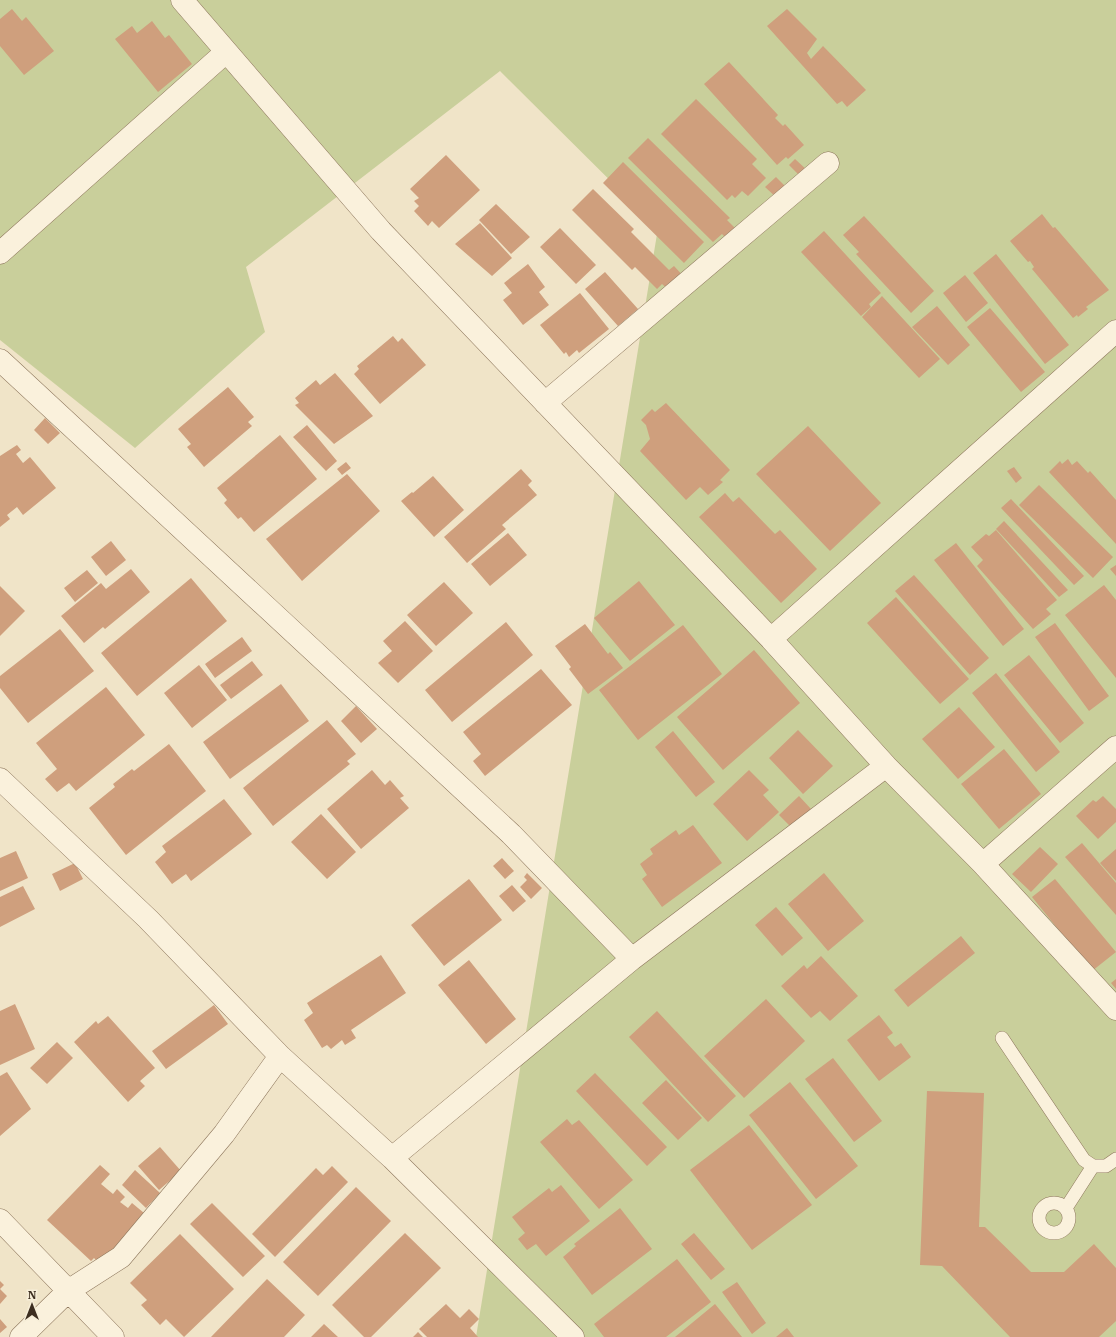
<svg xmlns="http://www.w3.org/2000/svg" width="1116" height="1337" viewBox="0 0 1116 1337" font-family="'IBM Plex Serif',serif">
<rect width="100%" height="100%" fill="#f0e4c8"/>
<path fill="#c9cf9b" d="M0 0H1116V1337H476L658 228 500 71 246 267 265 332 135 448 0 340Z"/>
<path fill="#cf9f7d" d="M12 9 22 21 26 17 54 51 24 75 0 46V19Z
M787 9 817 39 807 53 811 59 823 46 866 90 847 107 842 101 837 104 767 26Z
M152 21 165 38 169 35 192 64 158 92 115 39 132 26 137 33Z
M729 62 778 115 775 118 783 126 785 124 804 145 788 159 786 157 777 165 704 84Z
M696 99 757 159 752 164 766 178 748 196 742 191 735 198 732 195 727 200 661 134Z
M648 138 730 218 727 220 736 229 726 238 722 234 713 242 628 158Z
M446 155 480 190 439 228 432 221 428 226 414 211 419 206 414 201 419 198 410 189Z
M795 159 808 171 801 177 789 165Z
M623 162 704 242 684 263 603 183Z
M776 177 788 189 778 199 765 187Z
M593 189 634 229 631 232 669 270 674 266 686 279 672 293 662 284 657 289 635 267 632 270 572 210Z
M496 204 530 237 511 254 479 220Z
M1042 214 1053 228 1055 227 1109 290 1086 307 1088 309 1078 317 1077 315 1073 318 1032 269 1034 267 1030 261 1028 262 1010 241Z
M864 216 934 291 911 313 856 254 859 252 843 235Z
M480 223 512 258 492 276 455 244Z
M560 228 596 265 576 284 540 247Z
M824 231 881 293 869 304 871 307 861 316 801 252Z
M996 254 1069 345 1045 364 973 273Z
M528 264 545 287 539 292 549 305 523 325 503 300 512 293 504 283Z
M605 272 638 309 618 326 585 289Z
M965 275 988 303 966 322 943 293Z
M580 293 609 329 579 353 577 350 569 357 566 352 564 354 540 325Z
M882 296 940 359 919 378 862 317Z
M937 306 970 345 948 365 912 327Z
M990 308 1045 372 1021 392 967 327Z
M393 336 398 342 402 338 426 365 380 404 354 374 359 369 357 366Z
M335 373 373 416 334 444 295 405 299 403 295 398 316 380 320 385Z
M228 387 254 417 248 422 252 426 204 467 187 447 191 444 178 429Z
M666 403 730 470 720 480 723 482 708 495 700 487 686 500 640 451 650 439 646 425 641 420 652 409 655 412Z
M45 418 60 433 48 444 34 430Z
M307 425 337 461 326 471 293 437Z
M808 426 881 503 830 551 756 474Z
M280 435 317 479 254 532 241 517 238 519 224 503 227 500 217 488Z
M17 445 21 450 16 454 23 463 30 457 56 488 23 515 17 507 7 515 10 519 0 527V456Z
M1068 459 1072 465 1077 461 1088 473 1090 471 1116 500V544L1049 472 1060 461 1062 464Z
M346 462 351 468 342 475 337 469Z
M1014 467 1022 478 1016 483 1007 471Z
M521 469 532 481 528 485 537 495 502 525 506 529 467 563 444 537Z
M347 474 380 511 302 581 266 539Z
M433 476 464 510 434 537 401 501 412 492 413 493Z
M1039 485 1113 557 1093 578 1019 505Z
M725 493 733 502 739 497 775 534 780 530 817 569 781 603 699 517Z
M1011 499 1084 576 1074 585 1001 508Z
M1004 521 1068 590 1059 597 996 529Z
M996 530 1057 600 1046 609 1051 614 1033 629 977 566 983 560 971 547 986 534 989 536Z
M508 533 527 555 490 586 471 564Z
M111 541 126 560 106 576 91 557Z
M956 543 1024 629 1003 646 934 560Z
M1116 565V576L1110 569Z
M131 569 150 592 105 629 103 627 84 643 61 616 101 583 106 589Z
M87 570 98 583 75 602 64 588Z
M914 575 989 658 970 675 895 591Z
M191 578 227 621 137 696 101 653Z
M639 581 675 625 630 661 594 618Z
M444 582 473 613 436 646 407 615Z
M1104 585 1116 600V678L1065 615Z
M0 586 25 611 0 636Z
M896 597 969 679 940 704 867 623Z
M405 621 433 651 398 683 378 663 392 651 383 641Z
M506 622 533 655 452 722 425 690Z
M1055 623 1109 696 1089 711 1035 637Z
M585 624 608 654 610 652 623 668 588 694 569 669 571 667 555 646Z
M683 625 722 674 638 740 599 690Z
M60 629 94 671 28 723 0 688V676Z
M242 637 252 651 215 678 205 664Z
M754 650 800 703 723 770 677 717Z
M1029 655 1084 723 1060 743 1004 675Z
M252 661 263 675 231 699 220 685Z
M199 665 227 700 192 728 164 693Z
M541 669 572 705 485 776 473 761 481 754 463 732Z
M996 673 1060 752 1036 772 972 693Z
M281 684 309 721 230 779 203 742Z
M106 687 145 735 76 791 69 783 57 792 45 779 57 769 36 743Z
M356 706 377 729 361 743 341 721Z
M959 707 995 747 958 779 922 739Z
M327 720 356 754 347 761 350 764 273 826 243 788Z
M798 730 833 766 803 794 769 758Z
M673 731 715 782 696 797 655 747Z
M169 744 206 791 126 855 89 808 115 787 113 784 132 769 134 771Z
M1004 749 1041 794 999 829 961 784Z
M372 770 385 785 390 780 404 796 400 798 409 808 361 849 327 809Z
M749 770 769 790 763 795 779 812 747 841 713 804Z
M799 796 811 809 791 827 779 815Z
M1103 796 1116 809V822L1098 839 1076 816 1093 800 1096 802Z
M224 799 252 834 191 881 186 874 172 884 155 862 166 852 162 846Z
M321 814 356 852 327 879 291 842Z
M693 825 722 863 662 907 642 879 647 875 640 864 653 854 650 849 676 830 679 835Z
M1082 843 1116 883V915L1065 857Z
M1040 847 1058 864 1031 892 1012 874Z
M1116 849V881L1100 863Z
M16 851 28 878 0 891V858Z
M502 858 514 871 505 879 493 866Z
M75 863 83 879 60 891 52 874Z
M527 873 542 888 531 899 520 887 527 880 524 877Z
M824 873 864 921 828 951 788 904Z
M469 879 502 920 444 966 411 925Z
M1055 879 1116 952 1092 971 1032 897Z
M512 885 526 901 513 912 499 896Z
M23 886 35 909 0 927V897Z
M776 907 803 938 782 956 755 925Z
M961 936 975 953 908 1007 894 990Z
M381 955 406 993 351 1030 356 1038 345 1045 342 1040 331 1049 327 1045 322 1048 304 1020 313 1013 307 1003Z
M821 956 858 996 830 1021 820 1011 811 1018 781 986 804 965 807 969Z
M469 960 516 1019 486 1044 438 985Z
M1116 979V989L1111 983Z
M766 999 805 1041 744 1098 704 1056Z
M15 1004 35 1049 0 1065V1011Z
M214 1005 228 1024 166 1069 152 1051Z
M657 1011 736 1096 708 1122 629 1037Z
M879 1015 893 1033 887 1037 895 1047 901 1043 911 1057 879 1081 847 1040Z
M108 1016 155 1068 140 1081 145 1086 128 1102 74 1042 96 1021 98 1024Z
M57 1042 73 1058 47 1084 30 1068Z
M833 1058 882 1121 854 1142 805 1079Z
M7 1072 31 1109 0 1136V1076Z
M595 1073 667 1147 647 1166 576 1091Z
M666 1080 702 1118 678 1140 642 1103Z
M790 1082 858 1166 816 1199 749 1115Z
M927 1091 984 1093 979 1227H985L1031 1272H1064L1094 1244 1116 1268V1321L1099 1337H1010L942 1266 920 1265Z
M567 1119 572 1125 579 1120 633 1180 599 1209 540 1142Z
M749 1125 812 1205 752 1250 690 1170Z
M160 1147 181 1171 159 1190 138 1166Z
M100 1165 110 1174 101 1184 113 1194 117 1189 125 1197 120 1202 128 1208 132 1203 144 1213 139 1219 143 1223 102 1266 94 1258 91 1261 47 1220Z
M332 1166 348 1182 275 1257 252 1234 316 1168 323 1175Z
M135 1170 160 1193 146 1208 122 1185Z
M561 1185 590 1221 546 1256 536 1244 527 1250 518 1239 525 1233 512 1217 549 1188 552 1192Z
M356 1187 391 1221 318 1296 283 1262Z
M212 1203 265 1256 243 1277 190 1224Z
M620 1208 652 1249 592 1295 563 1257 576 1246 574 1244Z
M405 1233 441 1268 371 1337H364L332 1305Z
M694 1233 725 1269 711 1280 681 1244Z
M180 1234 234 1289 184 1337 166 1319 160 1325 141 1305 147 1300 130 1283Z
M677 1259 711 1302 666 1337H604L594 1324Z
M267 1279 305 1315 284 1337H211Z
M0 1281 4 1285 0 1289Z
M737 1282 766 1323 752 1334 722 1292Z
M0 1289 7 1296 0 1304Z
M446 1304 460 1318 469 1309 479 1319 470 1328 478 1337H427L419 1329Z
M715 1304 742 1337H675Z
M0 1319 7 1327 0 1333Z
M324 1324 338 1337H311Z
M787 1328 794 1337H776Z
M418 1332 423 1337H413Z"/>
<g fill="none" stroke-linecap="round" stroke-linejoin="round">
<defs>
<path id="service" d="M1002 1038 1084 1160 1093 1166H1106L1116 1159
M1039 1218a15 15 0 1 1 30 0a15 15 0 1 1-30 0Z
M1066 1208 1093 1166"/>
<path id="minor" d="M182 0 381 231 771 639 886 766 983 864 1116 1009
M0 253 226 52
M0 360 511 834 632 959
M545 403 828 163
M771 639 1116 331
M0 779 148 919 280 1056 392 1158 573 1337
M983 864 1116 747
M392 1158 632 959 886 766
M0 1220 113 1337
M21 1337 68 1291 121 1257 224 1134 280 1056"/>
</defs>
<use href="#service" stroke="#8d765c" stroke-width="14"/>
<use href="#minor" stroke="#8d765c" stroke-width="23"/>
<use href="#service" stroke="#faf1dc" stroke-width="13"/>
<use href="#minor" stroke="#faf1dc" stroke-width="22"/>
</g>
<g transform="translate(32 1305)" stroke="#f7eed8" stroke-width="3" paint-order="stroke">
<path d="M0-3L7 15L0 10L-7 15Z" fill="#3d2e20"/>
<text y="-6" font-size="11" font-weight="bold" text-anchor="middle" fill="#3d2e20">N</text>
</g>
</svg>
